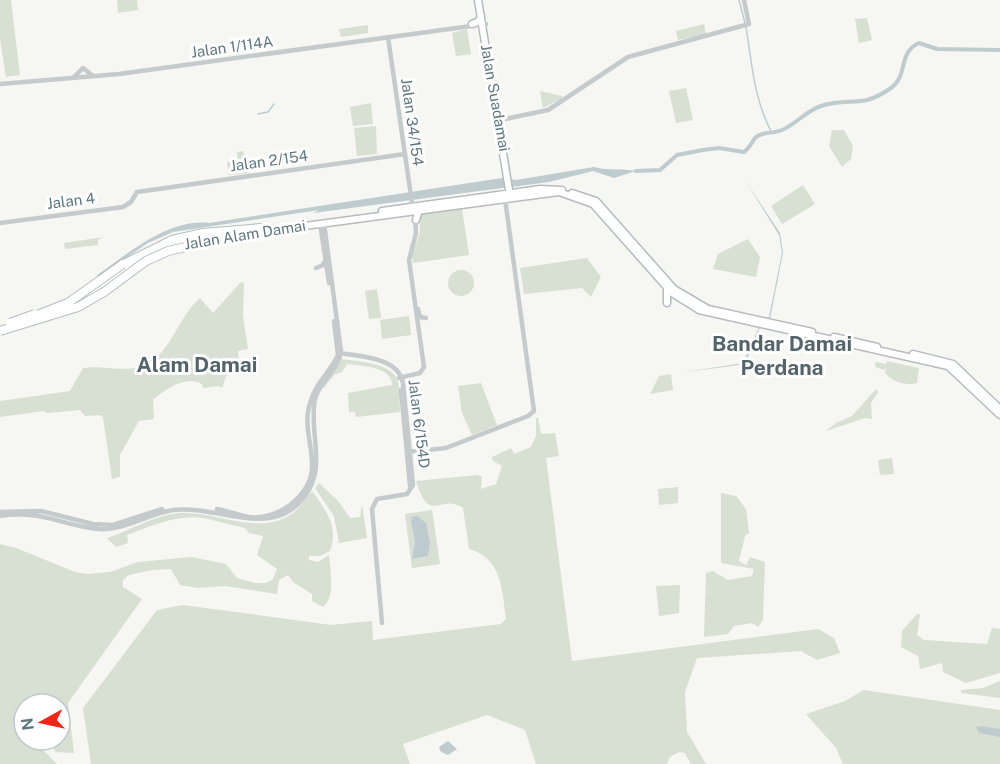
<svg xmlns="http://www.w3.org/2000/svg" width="1000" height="764" viewBox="0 0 1000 764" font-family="'Public Sans',sans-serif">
<rect width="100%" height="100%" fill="#f6f6f2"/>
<path fill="#d8dfd3" d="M0 0H11L20 75 6 77 0 39Z
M117 0H137L138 10 118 13Z
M867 18 872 40 859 43 855 19Z
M704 24 706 34 678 40 676 31Z
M368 25V33L341 37 339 29Z
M467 29 471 54 456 56 452 33Z
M686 88 693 120 676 123 669 91Z
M540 91 562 96V98L543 108Z
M371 103 373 124 353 126 350 107Z
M376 126 377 154 357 156 354 128Z
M832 130H844L853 146 851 159 842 167 829 146Z
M243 151 249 173 229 175 227 162 238 161 237 152Z
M803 185 815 204 782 224 771 206Z
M462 209 469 255 413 263 412 255 420 232 419 214Z
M104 237 98 240V245L65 249 64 243Z
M748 239 760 257 756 277 713 269 718 254Z
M587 258 601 277 591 297 582 288 524 294 520 268Z
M448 283a13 13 0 1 1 26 0a13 13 0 1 1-26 0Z
M244 282 243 316 248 349 238 351 240 372 226 376 222 388 218 386 203 388 202 384C185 375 166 389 153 400L154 419 139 421 120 455V477L112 479 103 417 100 415 85 416 80 410 47 413 44 411 0 417V401L70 391 83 368C101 365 117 371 135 368 171 361 175 319 200 298L213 313 240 283Z
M377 289 381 318 369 319 365 291Z
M409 316 411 335 382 339 380 320Z
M341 359C356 361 391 363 397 379 401 388 399 402 400 412L356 417 355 412H349L348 393 392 385C392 366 361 366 347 364L342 372 334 375 324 388 321 387Z
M887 361 919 368 917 383C905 386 893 382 885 373L886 367 884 370 875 367 876 362 886 364Z
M671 374 673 390 650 394 659 376Z
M481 383 497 425 472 435 462 413 458 386Z
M876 389 878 392 871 403 872 419 865 418 826 431 836 423 852 416Z
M536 418H538L541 434 555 433 559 456 546 458 572 661 818 629 834 638 840 653 817 660 801 651 697 658 685 692 687 732 706 764H691L685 753 679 752 670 757 667 764H536L525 730 487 715 403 744 410 764H91L83 708 157 610 183 605 331 625 372 621 373 640 501 624 506 619C502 590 502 558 469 549L463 508C439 492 431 527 416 481L478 475 482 477 481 489 496 484 502 466 493 461 492 457 511 448 514 454 531 447 536 436Z
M892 458 894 474 880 475 878 460Z
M319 483 339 502 350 518 360 517 362 504 367 538 339 543 334 516 315 488Z
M678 487V503L659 505 658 489Z
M312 491C326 510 339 527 330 551L320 556H309V560L318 562 329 555C330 572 336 596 323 607L312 601V594L293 582 288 575 279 580 277 594 225 586 198 588 180 585 171 569 152 570 129 575 123 580V587L142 599 68 703 74 753 56 752 48 743V740H60V704H24V740H33L57 764H0V544L16 548 75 572 88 574 110 572 138 562 191 557 226 564 237 578 255 583H266L273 579 277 569 257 555 263 536 249 533 245 528C231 525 218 521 204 518 177 514 151 526 127 535L128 543 116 547 107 538C132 530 153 515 181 513 217 511 262 538 294 512 301 507 306 498 312 491Z
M721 493 736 496 746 509 749 533 745 536 739 561 746 565 750 557 765 562 763 620 758 627 752 623 734 626 728 634 704 637 706 573 713 571 728 580 752 576 754 569 721 563Z
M432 510 440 564 412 568 405 514Z
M680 585 679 613 659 616 656 586Z
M917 614H920L917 635 924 640 987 644 992 628 1000 629V673L966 683 943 672 942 663 920 669 918 656 901 647 902 631Z
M1000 681V698L961 693V690L983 688Z
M864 690 1000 710V764H843L836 748 806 714 845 701Z"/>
<path fill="#beccd0" d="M594 167C609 171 621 168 636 171L614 178 593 171 549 182 313 213 319 210 173 232 148 243 98 277 97 275C128 254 168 218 209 223L502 178 516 180Z
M745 180 780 233 783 253 770 319 760 327 745 364 680 373 743 363 759 327 769 317 782 253 779 235Z
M417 516 426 523 430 543 428 556 412 559 415 542 411 521 412 517Z
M981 726 1000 729V737L979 733 976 727Z
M448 741 457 749 448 755 441 752 439 747Z"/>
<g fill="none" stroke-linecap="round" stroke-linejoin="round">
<path stroke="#beccd0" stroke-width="1.5" d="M739 0 745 23
M746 27C752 64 754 100 772 133
M258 114 268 112 274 104"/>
<path stroke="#beccd0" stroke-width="4" d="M636 171 660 170 677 155 703 150 719 148 744 152C750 148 751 143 755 138 762 131 773 134 782 130 796 124 806 111 821 106 851 96 860 110 891 88 909 75 897 53 919 43L937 49 1000 50"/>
<defs>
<path id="major" d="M478 0 510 196
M472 24 479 21 481 16
M572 193 596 201 674 289 708 309 812 332
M382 211 540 189 562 190
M416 220 419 210
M260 232 559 192 593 204 672 293 699 310 948 366 1000 415
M164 248 191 239
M74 302 141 259
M667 303V289
M834 337 877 347
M913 354 953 364 1000 409"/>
<path id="highway" d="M203 243 263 231
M118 267 172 240 203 233 261 228"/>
</defs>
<use href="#major" stroke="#b6bcbe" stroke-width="9"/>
<use href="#highway" stroke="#b7bcbe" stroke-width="10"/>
<path stroke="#c5cacc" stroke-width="4.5" d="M388 37 413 210
M73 78 83 68 93 76
M0 84 119 74 486 24
M500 120 548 110 628 57 749 24 744 0
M0 223 123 207 131 202 137 192 405 154
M320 223 329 283
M316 268 323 265 325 261
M418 309 420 317 426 318
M340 353C362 357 398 357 403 383L413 485 407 494 377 499 372 509 382 623
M399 378 420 373 424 367 409 260 416 233 415 218
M401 390 410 486
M408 452 446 448 528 416 534 411 505 199
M217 509C228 511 239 515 249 517 277 521 311 496 312 468 313 449 305 430 308 412 313 383 327 378 338 355L334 321
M0 512 41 511 93 524 113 525 162 509
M0 516C43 510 60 525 98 529 125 531 147 514 173 510 220 504 279 545 310 488 324 462 309 427 315 399 320 380 339 370 341 351L324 223"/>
<use href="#major" stroke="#fff" stroke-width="6"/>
<use href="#highway" stroke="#fff" stroke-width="8"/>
<defs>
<path id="highway-bridge" d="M32 317 68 303 123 264
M10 323 35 314
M0 331 78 307 104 292 146 261 168 251 203 243"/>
</defs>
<use href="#highway-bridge" stroke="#b7bcbe" stroke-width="10" stroke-linecap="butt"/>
<use href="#highway-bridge" stroke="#fff" stroke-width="8"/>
</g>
<g text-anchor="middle" stroke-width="6" stroke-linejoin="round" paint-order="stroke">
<g font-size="15" fill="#5e7780" stroke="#fff">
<text transform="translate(232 47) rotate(-8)" y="5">Jalan 1/114A</text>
<text transform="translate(495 98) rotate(80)" y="5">Jalan Suadamai</text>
<text transform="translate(412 122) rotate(82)" y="5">Jalan 34/154</text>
<text transform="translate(269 161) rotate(-8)" y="5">Jalan 2/154</text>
<text transform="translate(71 201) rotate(-7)" y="5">Jalan 4</text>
<text transform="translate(245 235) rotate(-9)" y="5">Jalan Alam Damai</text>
<text transform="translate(419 424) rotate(83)" y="5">Jalan 6/154D</text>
</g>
<g font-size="21" font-weight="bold" fill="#51636b" stroke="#fff">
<text x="782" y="351">Bandar Damai<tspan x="782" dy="24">Perdana</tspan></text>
<text x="197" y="372">Alam Damai</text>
</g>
</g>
<g transform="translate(42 722) rotate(262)"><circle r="28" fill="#ffffff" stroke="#bfc9cc" stroke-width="1.5"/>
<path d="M0-4.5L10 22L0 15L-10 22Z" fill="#f42514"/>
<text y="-9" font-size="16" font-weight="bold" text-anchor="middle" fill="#5e7780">N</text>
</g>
</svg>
